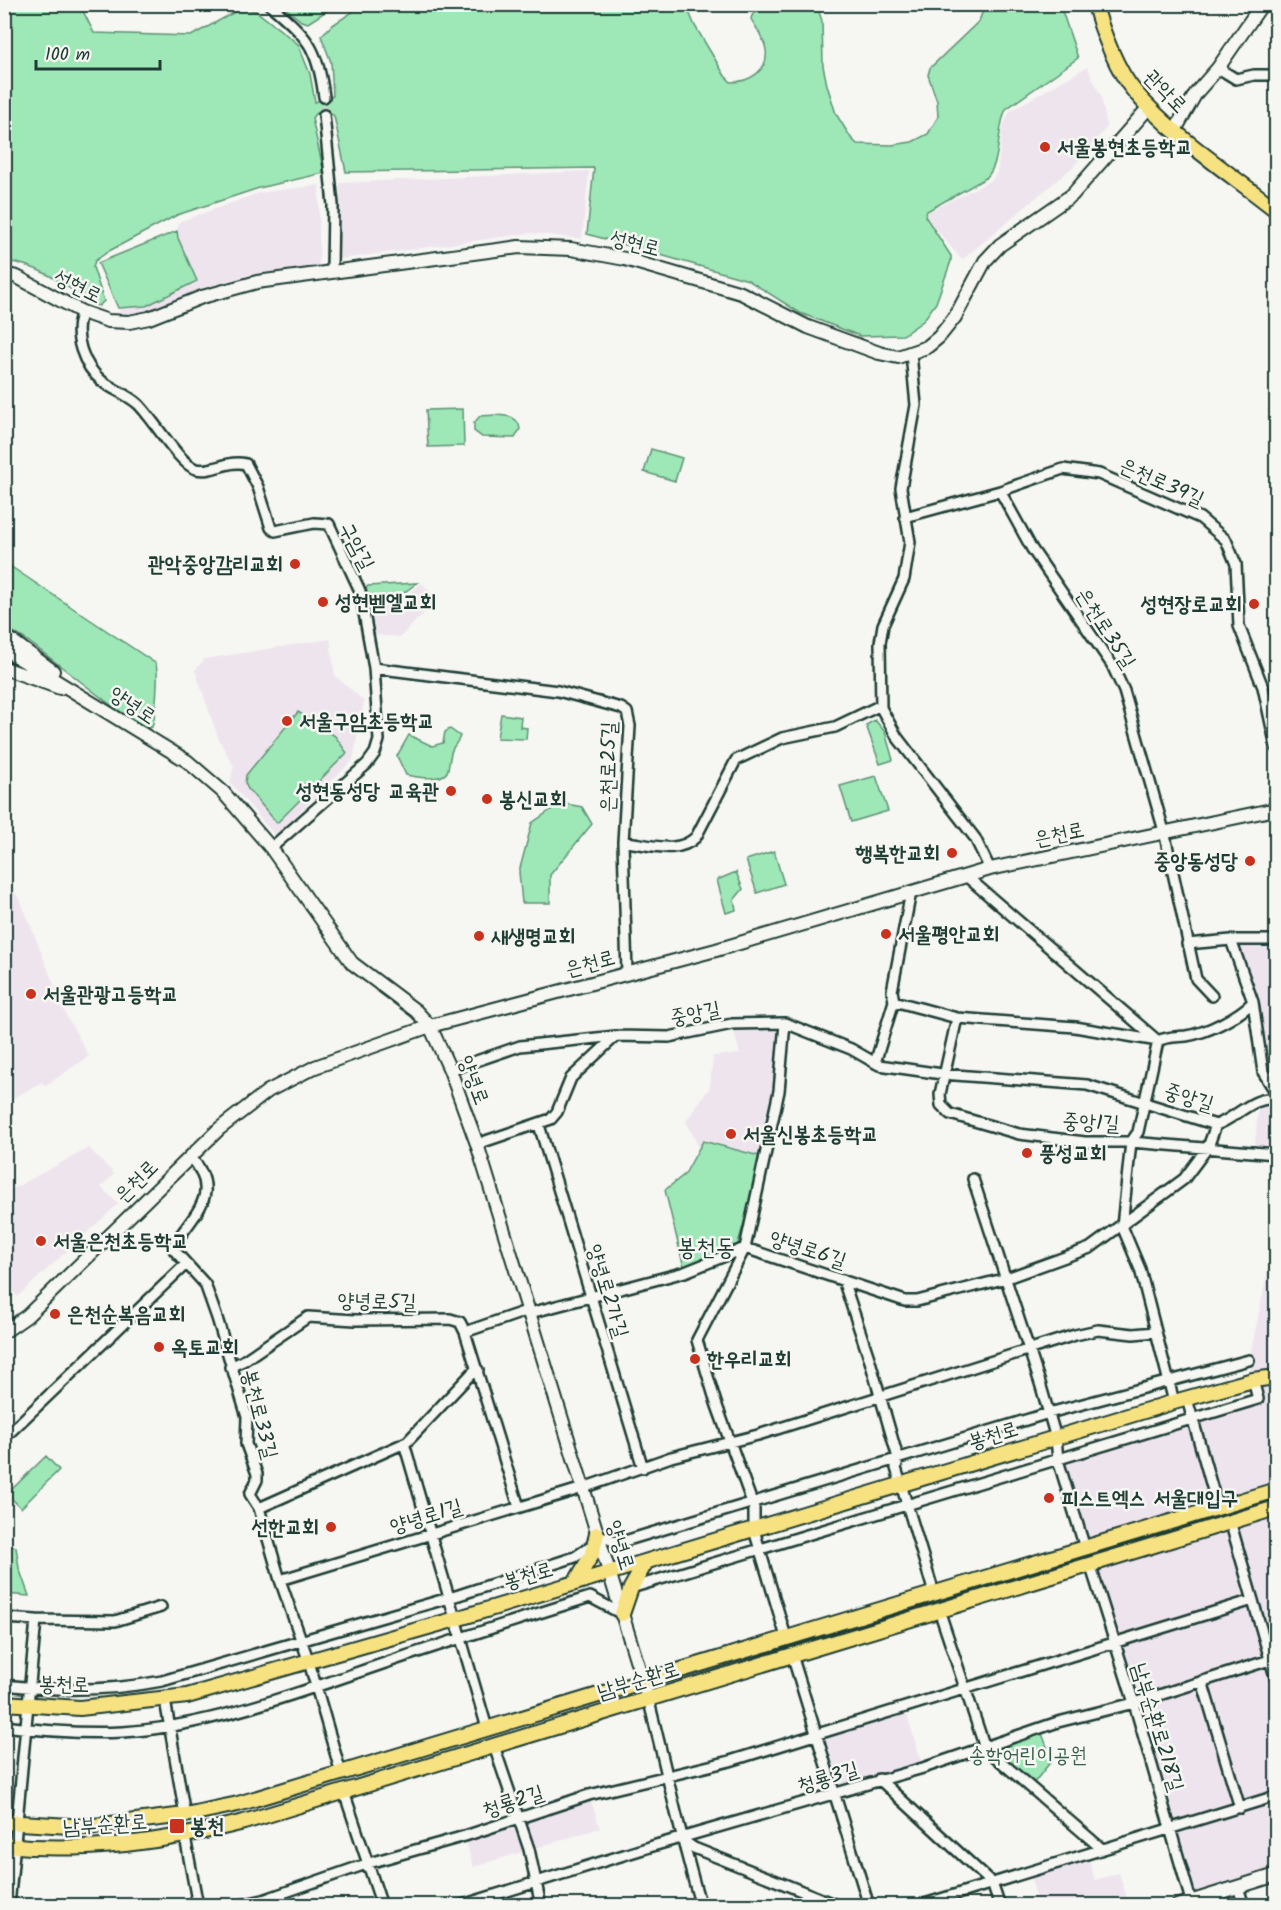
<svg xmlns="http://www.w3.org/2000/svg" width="1281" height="1910" viewBox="0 0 1281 1910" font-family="Kalam,'Poor Story',sans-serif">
<rect width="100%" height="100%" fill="#f6f6f2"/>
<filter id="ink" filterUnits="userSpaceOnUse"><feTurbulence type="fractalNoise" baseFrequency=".0167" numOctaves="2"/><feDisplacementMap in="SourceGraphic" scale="12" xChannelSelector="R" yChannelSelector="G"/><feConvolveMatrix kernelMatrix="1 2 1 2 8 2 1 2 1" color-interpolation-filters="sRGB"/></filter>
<g filter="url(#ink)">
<path fill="#eee4ee" d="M1087 67 1101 96 1107 127 1074 166 962 260 930 222 927 216 928 212 992 180 997 173 1003 126 1010 111Z
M589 171 582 239 531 233 340 259V183Z
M319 185V266L250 275 205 287 147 314H121L98 263 177 231 179 222 259 193Z
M422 583 437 600 400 637 375 635 371 609 396 603Z
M330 639 335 676 364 701 353 760 275 836 230 782 234 766 219 740 195 670 205 659Z
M11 889 20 899 66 1015 89 1056 45 1086 42 1082 5 1103 4 891Z
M1231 940H1276V1093L1263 1072 1253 1002Z
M785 1023 779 1091 763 1157 665 1190 685 1174 699 1148 686 1121 710 1087 713 1056 740 1054 732 1024Z
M1259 1099H1276V1154L1254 1153Z
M89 1148 114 1174 101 1187 118 1204 17 1297 5 1278V1193Z
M1276 1232V1875L1191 1901 1058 1460 1257 1399 1249 1360Z
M905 1708 923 1768 835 1792 817 1734Z
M589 1795 600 1828 473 1867 465 1836Z
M1087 1854 1095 1880 1119 1873 1129 1905 1006 1906 1036 1897 1029 1871Z"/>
<path fill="#9ee7b6" stroke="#5e9275" stroke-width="1.5" d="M4 5H80L94 33 191 36 242 8 256 11 298 44 310 74 315 102 333 96 331 62 321 36 331 26 363 5H686L695 26 725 76 731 82C749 82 769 71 766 50 765 40 756 28 751 19 754 0 800 5 817 5L822 21 823 66 827 85 836 114 851 138 857 144 892 145 912 142 928 134 938 117 937 101 928 75 930 68 979 21 985 5H1060L1078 58 1006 109C996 130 1002 162 986 178L927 211 925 216 951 256V261L936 303 923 321 903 335 860 336 800 313 748 280 587 234 594 168 346 172 334 116 328 112 315 114 312 118 324 173 259 188 177 215 109 251 95 261 93 267 104 301 99 306 92 304C64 284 40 265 5 261Z
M282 5H336L308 23 301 21Z
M177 231 178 238 197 281 146 306 118 308 98 263Z
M463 409 464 446 428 447 426 410Z
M497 415C508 416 518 416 520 429L515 438 482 437 474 431V423L480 416Z
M651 449 682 458 675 481 644 472Z
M4 562 155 663C160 669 155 719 152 727L142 729 28 641 5 627Z
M417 583 394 600 373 604 369 601 366 588 368 586Z
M298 712 335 736 347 753 277 823 248 789 245 783 246 775Z
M501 714 521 717 520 727 527 728 526 739 497 738Z
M875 720 885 732 893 760 880 764 866 725Z
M450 729 460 736C458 742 456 743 453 748 449 755 450 765 447 772 441 782 416 777 406 775L397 756 409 735 432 746 443 743 445 732Z
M876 776 888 811 851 822 840 786Z
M561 803 582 807 592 824 550 875V903H522L519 872 532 823Z
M774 851 784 884 757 893 746 860Z
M736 872 743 889 734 900 736 910 726 913 717 880Z
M703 1141 763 1157 737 1247 685 1272 665 1190 685 1174Z
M46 1456 59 1470 21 1508 7 1494Z
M5 1545 16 1547 19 1568 29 1596 5 1594Z
M1040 1728 1052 1760 1029 1789 985 1748Z"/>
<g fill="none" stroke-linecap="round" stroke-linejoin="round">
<path stroke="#cbd1cc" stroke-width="9" stroke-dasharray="9 4.5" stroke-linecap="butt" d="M324 115V97"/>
<defs>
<path id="street" d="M269 4C307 37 318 46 324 97
M1218 68 1236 79 1254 75H1276
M324 115 333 205 332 271
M82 312C72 335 83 366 103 382 114 390 128 395 138 404 152 417 180 465 196 469 213 473 229 459 246 464L258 487 271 528 275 531 314 523 329 524 360 591 374 668 379 740 375 753 367 764 271 848
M911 354 916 405 901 488 910 542 904 579 883 625 880 643 881 708 897 737 975 838 990 869
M1000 491 1032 549 1112 665 1124 691 1164 831 1196 979 1212 996
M905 517 1000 491 1063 469 1099 474 1200 518 1226 540 1236 564 1239 626 1263 687 1276 747
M374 668 558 691 621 708 627 712 630 726 623 842 627 973
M623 842C647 843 677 856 696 837L736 760 782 738 835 727 881 705
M966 876 1158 1041 1138 1132 1131 1142 1122 1226 1140 1269 1174 1402
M1231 940 1253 1002 1263 1072 1276 1093
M1187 944 1231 940H1276
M894 1001 957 1018 1075 1027 1158 1041C1168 1036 1176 1037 1186 1036 1207 1033 1238 1017 1253 1002
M957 1018 940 1094 941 1105 950 1114 1019 1134 1085 1142H1131L1276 1154
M785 1023 779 1091 745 1248 697 1340 716 1403 754 1508V1530L786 1637
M875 1063 894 1001 892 991 911 892
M450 1070 520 1046 616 1036 669 1037 732 1024 785 1023 851 1049 879 1065 942 1074 1087 1085 1216 1125C1238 1117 1252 1096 1276 1099
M539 1125 643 1468
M477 1144 551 1119 557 1112 571 1078 616 1036
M190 1156C222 1192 197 1211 175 1243L174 1250 205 1284 217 1318 247 1417 246 1444 257 1474V1480L250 1494 259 1508 280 1580 309 1662 341 1773
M973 1179 1040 1383 1056 1438 1058 1460 1085 1548
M843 1280 870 1361 898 1458 896 1468 934 1593
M530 1313 685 1272 745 1248 905 1301H917L1007 1278 1090 1248 1184 1179 1208 1147 1216 1125
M465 1332 519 1507
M230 1367 243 1361 308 1317 355 1320 450 1319 460 1322 465 1332 529 1310
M1187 1399 1218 1508
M4 1438 186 1264
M404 1443 487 1728
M259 1508 407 1442 473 1372 478 1370
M1230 1521 1276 1680
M597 1534 618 1543 1049 1413 1249 1360
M1090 1564 1134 1703 1191 1901
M280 1580 583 1488 671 1457 758 1435 1075 1335 1098 1330 1133 1334 1156 1332
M631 1588 1258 1399 1253 1380
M939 1610 985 1748 1102 1849
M4 1618 36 1620 9 1906
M36 1620 115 1621 161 1607
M792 1655 869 1906
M1202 1681 1240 1808
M4 1685C55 1691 111 1691 162 1681L459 1595 575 1557 594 1544
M648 1698C666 1767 680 1837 701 1906
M165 1700 185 1815
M4 1726C43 1731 84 1734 123 1732 214 1726 305 1690 391 1661 457 1639 523 1618 590 1597L622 1614
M494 1746 529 1849 541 1906
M879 1779 992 1883 998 1901 1002 1906
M344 1792 382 1906
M185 1837 198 1906
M682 1840 694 1848 839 1906
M1238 1887 1244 1906
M235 1906 263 1900 369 1863 465 1836 589 1795 730 1761 1253 1600
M459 1906 656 1845 923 1768 1058 1722 1134 1703 1276 1658
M918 1906 1276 1796"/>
<path id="secondary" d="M1175 130 1196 93 1218 68 1262 4
M4 274 17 277 82 312 108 321 129 322 149 318 202 297 257 282 519 247 571 249 625 259 741 293 808 327 879 353 898 357 927 347 939 337 955 317 985 261 1000 245 1072 195 1149 107
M4 635 53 671
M4 649 187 761 223 792 271 848 352 963 416 1011 430 1026 450 1070 477 1144 648 1698
M4 668 60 688
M4 1332 27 1316 219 1129 268 1091 315 1067 430 1026 716 950 990 869 1276 809
M1177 1906 1276 1875"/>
<path id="primary" d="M1095 4C1101 30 1118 73 1135 92 1172 136 1231 174 1276 210
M575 1583 592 1554 597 1534
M622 1614 631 1588 646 1562
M4 1703 80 1708 187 1696 456 1619 1174 1402 1253 1380 1276 1377
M4 1822 86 1827 185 1815 238 1804 1276 1490
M4 1845C87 1853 164 1842 244 1822L1276 1508"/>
</defs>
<use href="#street" stroke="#1f3d34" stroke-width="14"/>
<use href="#secondary" stroke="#1f3d34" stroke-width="16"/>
<use href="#primary" stroke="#1f3d34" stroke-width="18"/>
<use href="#street" stroke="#f6f6f2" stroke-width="9"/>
<use href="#secondary" stroke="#f6f6f2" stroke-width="12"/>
<use href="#primary" stroke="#f7e281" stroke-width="14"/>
</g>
</g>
<g fill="#c8321e" stroke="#f6f6f2" stroke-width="2">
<circle cx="1045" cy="147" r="6"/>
<circle cx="295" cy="564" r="6"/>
<circle cx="323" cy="602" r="6"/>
<circle cx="1254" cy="604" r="6"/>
<circle cx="287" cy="721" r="6"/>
<circle cx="451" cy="791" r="6"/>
<circle cx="487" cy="799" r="6"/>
<circle cx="952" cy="853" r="6"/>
<circle cx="1250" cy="861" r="6"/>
<circle cx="886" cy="934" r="6"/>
<circle cx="479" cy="936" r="6"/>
<circle cx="31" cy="994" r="6"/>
<circle cx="731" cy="1134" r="6"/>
<circle cx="1027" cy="1153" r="6"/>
<circle cx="41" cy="1241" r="6"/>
<circle cx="55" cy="1314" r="6"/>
<circle cx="159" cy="1347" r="6"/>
<circle cx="695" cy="1359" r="6"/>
<circle cx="1049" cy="1498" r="6"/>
<circle cx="331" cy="1527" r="6"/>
<rect x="169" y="1818" width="16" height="16" rx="3"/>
</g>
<g text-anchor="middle" stroke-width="5" stroke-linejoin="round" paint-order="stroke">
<g font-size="21" fill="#1f3d34" stroke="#f6f6f2">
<text transform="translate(1166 91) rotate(46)" y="7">관악로</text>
<text transform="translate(635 243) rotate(14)" y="7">성현로</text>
<text transform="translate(78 286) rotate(26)" y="7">성현로</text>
<text transform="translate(1162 482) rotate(24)" y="7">은천로39길</text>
<text transform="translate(357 546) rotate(62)" y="7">구암길</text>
<text transform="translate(1106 628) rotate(57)" y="7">은천로35길</text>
<text transform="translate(133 705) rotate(33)" y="7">양녕로</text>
<text transform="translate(608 767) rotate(-89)" y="7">은천로25길</text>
<text transform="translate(1059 834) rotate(-12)" y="7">은천로</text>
<text transform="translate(590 963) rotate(-15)" y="7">은천로</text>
<text transform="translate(695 1013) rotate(-11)" y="7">중앙길</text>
<text transform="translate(474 1080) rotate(69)" y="7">양녕로</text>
<text transform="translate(1189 1097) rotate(17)" y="7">중앙길</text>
<text transform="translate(1091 1122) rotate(3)" y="7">중앙1길</text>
<text transform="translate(136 1181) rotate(-45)" y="7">은천로</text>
<text transform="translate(808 1249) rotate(18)" y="7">양녕로6길</text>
<text transform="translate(608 1291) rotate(73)" y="7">양녕로2가길</text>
<text transform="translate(377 1301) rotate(1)" y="7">양녕로5길</text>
<text transform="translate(260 1414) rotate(76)" y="7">봉천로33길</text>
<text transform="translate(993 1435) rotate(-17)" y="7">봉천로</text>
<text transform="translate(426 1516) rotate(-17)" y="7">양녕로1길</text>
<text transform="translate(621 1545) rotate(73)" y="7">양녕로</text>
<text transform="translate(528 1575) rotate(-16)" y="7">봉천로</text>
<text transform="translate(638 1680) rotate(-17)" y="7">남부순환로</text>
<text transform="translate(64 1684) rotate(1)" y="7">봉천로</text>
<text transform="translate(1158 1727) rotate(73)" y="7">남부순환로218길</text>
<text transform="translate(828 1777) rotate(-17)" y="7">청룡3길</text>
<text transform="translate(513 1801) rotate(-18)" y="7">청룡2길</text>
<text transform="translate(105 1824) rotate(-4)" y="7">남부순환로</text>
</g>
<g font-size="21" font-weight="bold" fill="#1f3d34" stroke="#f6f6f2" text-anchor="start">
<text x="1057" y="154">서울봉현초등학교</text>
<text x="283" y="571" text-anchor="end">관악중앙감리교회</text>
<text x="335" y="609">성현벧엘교회</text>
<text x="1242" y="611" text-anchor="end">성현장로교회</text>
<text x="299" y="728">서울구암초등학교</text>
<text x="439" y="798" text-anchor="end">성현동성당 교육관</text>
<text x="499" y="806">봉신교회</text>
<text x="940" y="860" text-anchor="end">행복한교회</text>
<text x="1238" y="868" text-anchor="end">중앙동성당</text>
<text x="898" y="941">서울평안교회</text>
<text x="491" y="943">새생명교회</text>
<text x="43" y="1001">서울관광고등학교</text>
<text x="743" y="1141">서울신봉초등학교</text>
<text x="1039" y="1160">풍성교회</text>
<text x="53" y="1248">서울은천초등학교</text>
<text x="67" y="1321">은천순복음교회</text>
<text x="171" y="1354">옥토교회</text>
<text x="707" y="1366">한우리교회</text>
<text x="1061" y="1505">피스트엑스 서울대입구</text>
<text x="319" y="1534" text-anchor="end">선한교회</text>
<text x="190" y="1833">봉천</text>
</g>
<g font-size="21" fill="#385f4e" stroke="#f6f6f2">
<text x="1028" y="1762">송학어린이공원</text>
</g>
<g font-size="24" fill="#1f3d34" stroke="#f6f6f2">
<text x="706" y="1255">봉천동</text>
</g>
</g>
<rect width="1281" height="1910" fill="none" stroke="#f6f6f2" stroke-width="24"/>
<rect x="12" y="12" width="1257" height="1886" fill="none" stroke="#1f3d34" stroke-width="2" filter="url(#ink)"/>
<path d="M36 60v9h124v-9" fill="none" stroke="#1f3d34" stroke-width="3"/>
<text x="45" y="60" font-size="18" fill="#1f3d34" stroke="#f6f6f2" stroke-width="4.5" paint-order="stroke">100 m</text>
</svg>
